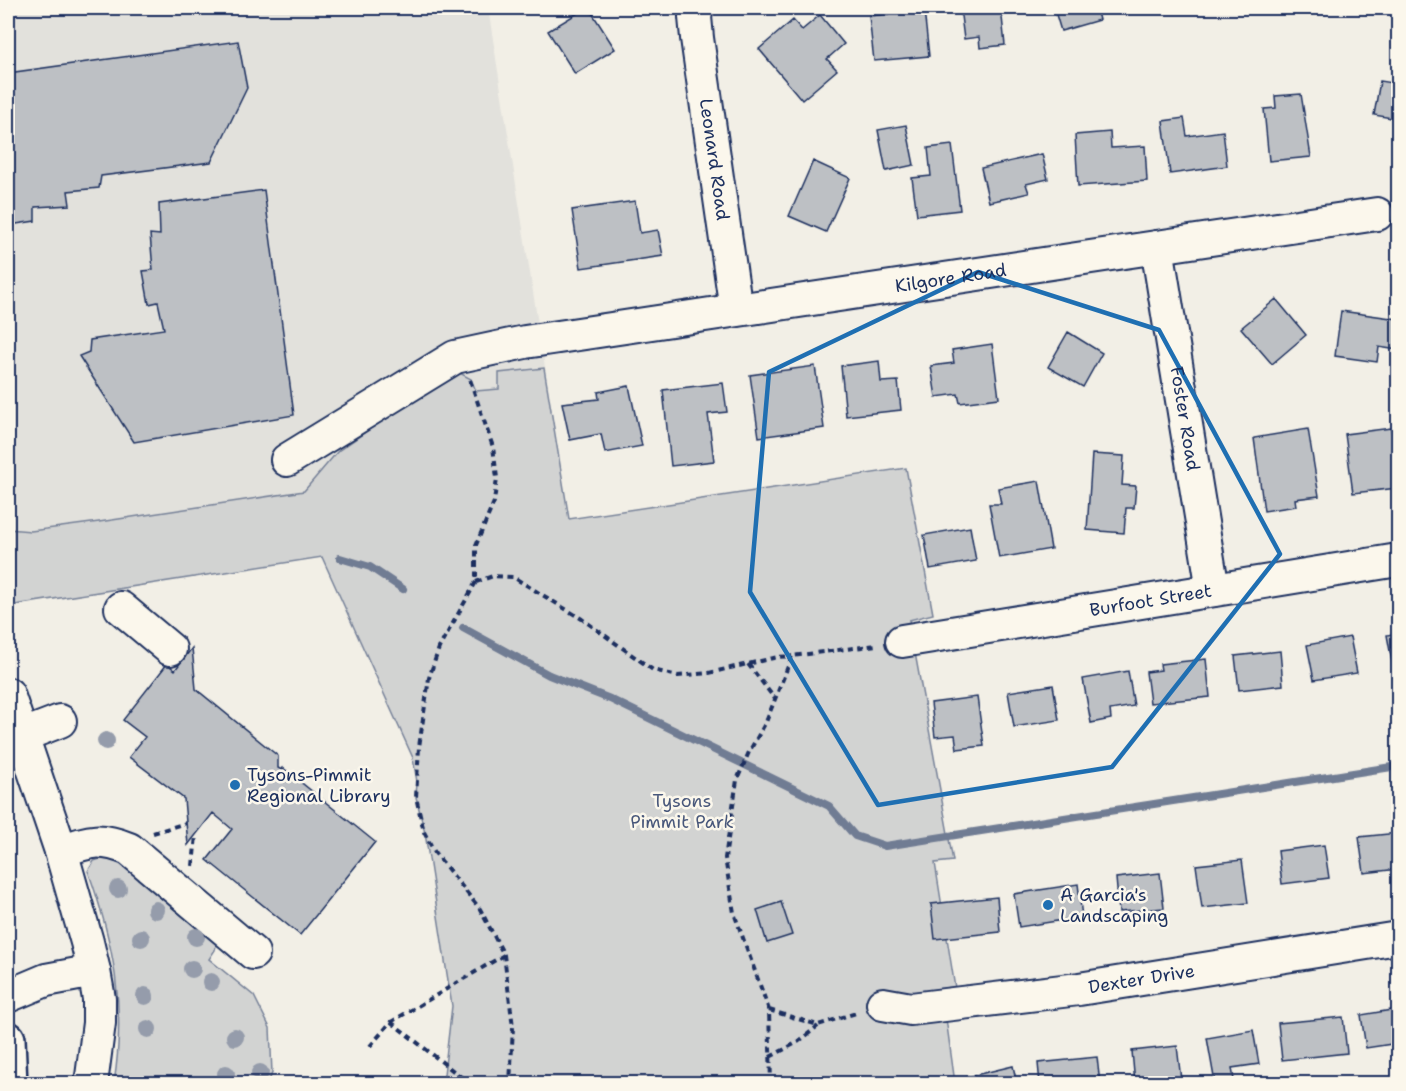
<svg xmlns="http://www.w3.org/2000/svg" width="1406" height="1091" viewBox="0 0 1406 1091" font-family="'Shantell Sans',sans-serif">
<rect width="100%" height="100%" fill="#f2efe6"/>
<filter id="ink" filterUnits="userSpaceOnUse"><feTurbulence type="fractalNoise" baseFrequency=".0167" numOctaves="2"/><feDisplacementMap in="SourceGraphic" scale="12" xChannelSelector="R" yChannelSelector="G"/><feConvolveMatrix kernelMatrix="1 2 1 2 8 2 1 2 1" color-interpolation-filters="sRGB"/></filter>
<g filter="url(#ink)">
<path fill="#e2e1dc" d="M8 8H488L569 519 8 606Z"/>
<path fill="#d2d3d2" stroke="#768198" stroke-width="1.5" d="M544 368 569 519 906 468 933 614 909 620 953 861 935 863 955 988 942 990 955 1083H443L452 1006 425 833 416 797 417 782 413 758 322 557 8 606V529L31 531 99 522 304 491 338 451 417 397 458 372 471 379 476 391 499 389V373Z
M106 857 115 861 119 858 217 941 215 950 209 959 254 996 270 1028 272 1073 268 1083H114C126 1008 114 943 88 871L94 861Z"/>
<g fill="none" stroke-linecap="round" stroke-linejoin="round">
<path stroke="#707b93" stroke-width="8" d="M340 558 370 567 403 589
M463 628 549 675 610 699 829 806 855 836 885 846 1398 766"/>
</g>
<path fill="#bdc0c4" stroke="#1b2f5e" stroke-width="1.5" d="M586 8H589L615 49 575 74 548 31Z
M960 8H1001L1005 45 980 48 979 37 964 39Z
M1054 8H1096L1099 20 1061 31Z
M924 10 929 56 874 61 869 16Z
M820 15 844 44 827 59 837 70 802 100 759 49 793 20 802 30Z
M238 41 247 88 211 162 101 176 99 188 68 191 70 205 35 207V221L10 225 8 221V73Z
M1380 81 1398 84V119L1374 115Z
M1301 94 1311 157 1269 161 1264 109 1276 108 1275 96Z
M1184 118 1187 136 1223 131 1227 166 1170 174 1163 121Z
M906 125 914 165 886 171 878 130Z
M1110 132 1111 148 1145 146 1147 181 1078 186 1075 135Z
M952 145 960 210 917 215 912 178 931 176 928 148Z
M1042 154 1048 179 1026 184 1029 193 989 202 981 168Z
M813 161 850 178 826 232 789 216Z
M264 190 294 415 134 442 79 356 89 352 90 340 164 329 158 302 149 304 143 271 153 270 150 234 160 235 159 204Z
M635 201 640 233 658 230 663 256 581 268 572 210Z
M1276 299 1306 335 1272 364 1241 328Z
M1341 311 1398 319V350L1379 347 1377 362 1335 356Z
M1068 332 1102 353 1083 387 1048 367Z
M992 344 999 398 960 403 958 394 936 397 931 366 954 363 952 350Z
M879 361 881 382 898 381 901 410 846 416 841 366Z
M815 366 824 428 759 437 750 375Z
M723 383 727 412 708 414 714 461 671 466 663 390Z
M629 386 642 446 605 453 601 434 570 440 562 403 599 399 598 392Z
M1391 428 1398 488 1353 493 1345 434Z
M1308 429 1319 496 1295 499 1296 506 1264 511 1254 438Z
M1092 454 1124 456 1122 485 1136 486 1134 508H1126L1124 533 1087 530Z
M1039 481 1051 549 999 558 989 504H1001L998 488Z
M970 527 976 561 930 569 924 535Z
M1398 633V672L1394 673 1387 635Z
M1350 637 1357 673 1314 680 1307 645Z
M192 648 196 689 278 756V768L282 770 283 768 375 842 300 935 207 860 232 829 213 813 188 845 184 799 129 757 145 737 123 720 167 664 175 670Z
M1280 651 1283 685 1239 690 1235 656Z
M1206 659 1210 697 1150 703 1146 672 1161 670 1160 664Z
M1128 671 1134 706 1110 710 1111 719 1091 723 1083 679Z
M1053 685 1059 720 1014 727 1008 692Z
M977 697 984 746 957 749 955 735 935 737 931 703Z
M1398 833V869L1364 873 1359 837Z
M1324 845 1329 878 1282 884 1278 851Z
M1242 860 1248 903 1202 908 1196 865Z
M1160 873 1164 908 1119 912 1116 878Z
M1078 884 1082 917 1019 927 1014 894Z
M997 897 1000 932 935 939 931 904Z
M781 902 792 935 767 943 757 910Z
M1398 1009V1043L1366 1048 1361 1015Z
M1343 1017 1347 1053 1282 1060 1278 1023Z
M1253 1030 1259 1064 1232 1068 1234 1080 1215 1083 1207 1038Z
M1177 1046 1181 1080 1135 1084 1132 1051Z
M1097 1057 1100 1084H1040L1038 1063Z
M1013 1066 1017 1084H969L967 1077Z"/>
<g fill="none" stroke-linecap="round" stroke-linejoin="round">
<defs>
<g id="minor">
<path id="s1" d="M697 8 695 17 697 38 736 310"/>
<path id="s2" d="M1157 247 1213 590"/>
<path id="s3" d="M287 460 455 357 525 342 1377 214"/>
<path d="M121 608 170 649"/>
<path id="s4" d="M902 641 1398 560"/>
<path d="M8 694 61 851 87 942 94 971 99 999V1023L91 1084"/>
<path d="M21 736 60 721"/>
<path d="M61 851C90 841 99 837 129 849L253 953"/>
<path d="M8 996 46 980 94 971"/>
<path id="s5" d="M883 1004 911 1009 1079 989 1398 938"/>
</g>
<path id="major" d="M8 1039 10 1084"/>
</defs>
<use href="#minor" stroke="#1b2f5e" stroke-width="36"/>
<use href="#major" stroke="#1b2f5e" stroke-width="38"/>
<path stroke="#1b2f5e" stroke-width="4" stroke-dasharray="6 4.5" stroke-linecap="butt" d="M470 380 493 447 497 478 494 502 476 545V582L439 648 429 678 419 747 416 797 424 832 435 853 480 909 504 955 513 1027 510 1084
M476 582 493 576 513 577 582 619 653 670 678 676 709 673 778 657 792 656
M748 664 775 699
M716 821H730
M153 833 186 823
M193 866 196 835
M769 1010 818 1025 859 1012
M391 1022 470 1084
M370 1046 391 1022 504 955
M770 1057 798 1042 818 1026
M771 1084 769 1010 734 913 725 858 737 780 749 752 766 722 792 656 877 645"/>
<use href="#minor" stroke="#fbf7ec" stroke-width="32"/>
<use href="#major" stroke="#fbf7ec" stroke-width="33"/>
</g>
<g fill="#959cab">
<circle cx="106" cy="741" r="9"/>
<circle cx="118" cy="889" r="9"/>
<circle cx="156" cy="910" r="9"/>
<circle cx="196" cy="937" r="9"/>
<circle cx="141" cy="938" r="9"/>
<circle cx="192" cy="969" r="9"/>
<circle cx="211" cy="982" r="9"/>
<circle cx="145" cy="996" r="9"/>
<circle cx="148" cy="1029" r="9"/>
<circle cx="235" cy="1037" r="9"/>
<circle cx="260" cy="1073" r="9"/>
<circle cx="226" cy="1074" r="9"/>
</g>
</g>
<path fill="none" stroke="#1f6fb2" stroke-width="4.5" stroke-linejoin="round" d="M978 272 1159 330 1280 554 1112 767 878 805 750 592 769 372Z"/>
<g fill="#1f6fb2" stroke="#fbf7ec" stroke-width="2">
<circle cx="235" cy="785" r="6"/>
<circle cx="1048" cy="905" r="6"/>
</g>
<g text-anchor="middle" stroke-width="5" stroke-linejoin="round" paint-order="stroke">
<g font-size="18" fill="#1b2f5e" stroke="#fbf7ec">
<text dy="6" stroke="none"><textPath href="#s1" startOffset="153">Leonard Road</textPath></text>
<text dy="6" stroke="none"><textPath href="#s3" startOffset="699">Kilgore Road</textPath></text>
<text dy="6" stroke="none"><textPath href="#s2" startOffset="174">Foster Road</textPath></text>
<text dy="6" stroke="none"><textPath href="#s4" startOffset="252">Burfoot Street</textPath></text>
<text dy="6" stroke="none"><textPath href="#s5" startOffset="261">Dexter Drive</textPath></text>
</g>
<g font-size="18" fill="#1b2f5e" stroke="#fbf7ec" text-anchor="start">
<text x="247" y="781">Tysons-Pimmit<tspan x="247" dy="21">Regional Library</tspan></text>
<text x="1060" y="901">A Garcia's<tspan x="1060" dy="21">Landscaping</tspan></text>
</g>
<g font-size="18" fill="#49587b" stroke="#fbf7ec">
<text x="682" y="807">Tysons<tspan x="682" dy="21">Pimmit Park</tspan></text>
</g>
</g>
<rect width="1406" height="1091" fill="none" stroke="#fbf7ec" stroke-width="30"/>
<rect x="15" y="15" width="1376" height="1061" fill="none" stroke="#1b2f5e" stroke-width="2" filter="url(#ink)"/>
</svg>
